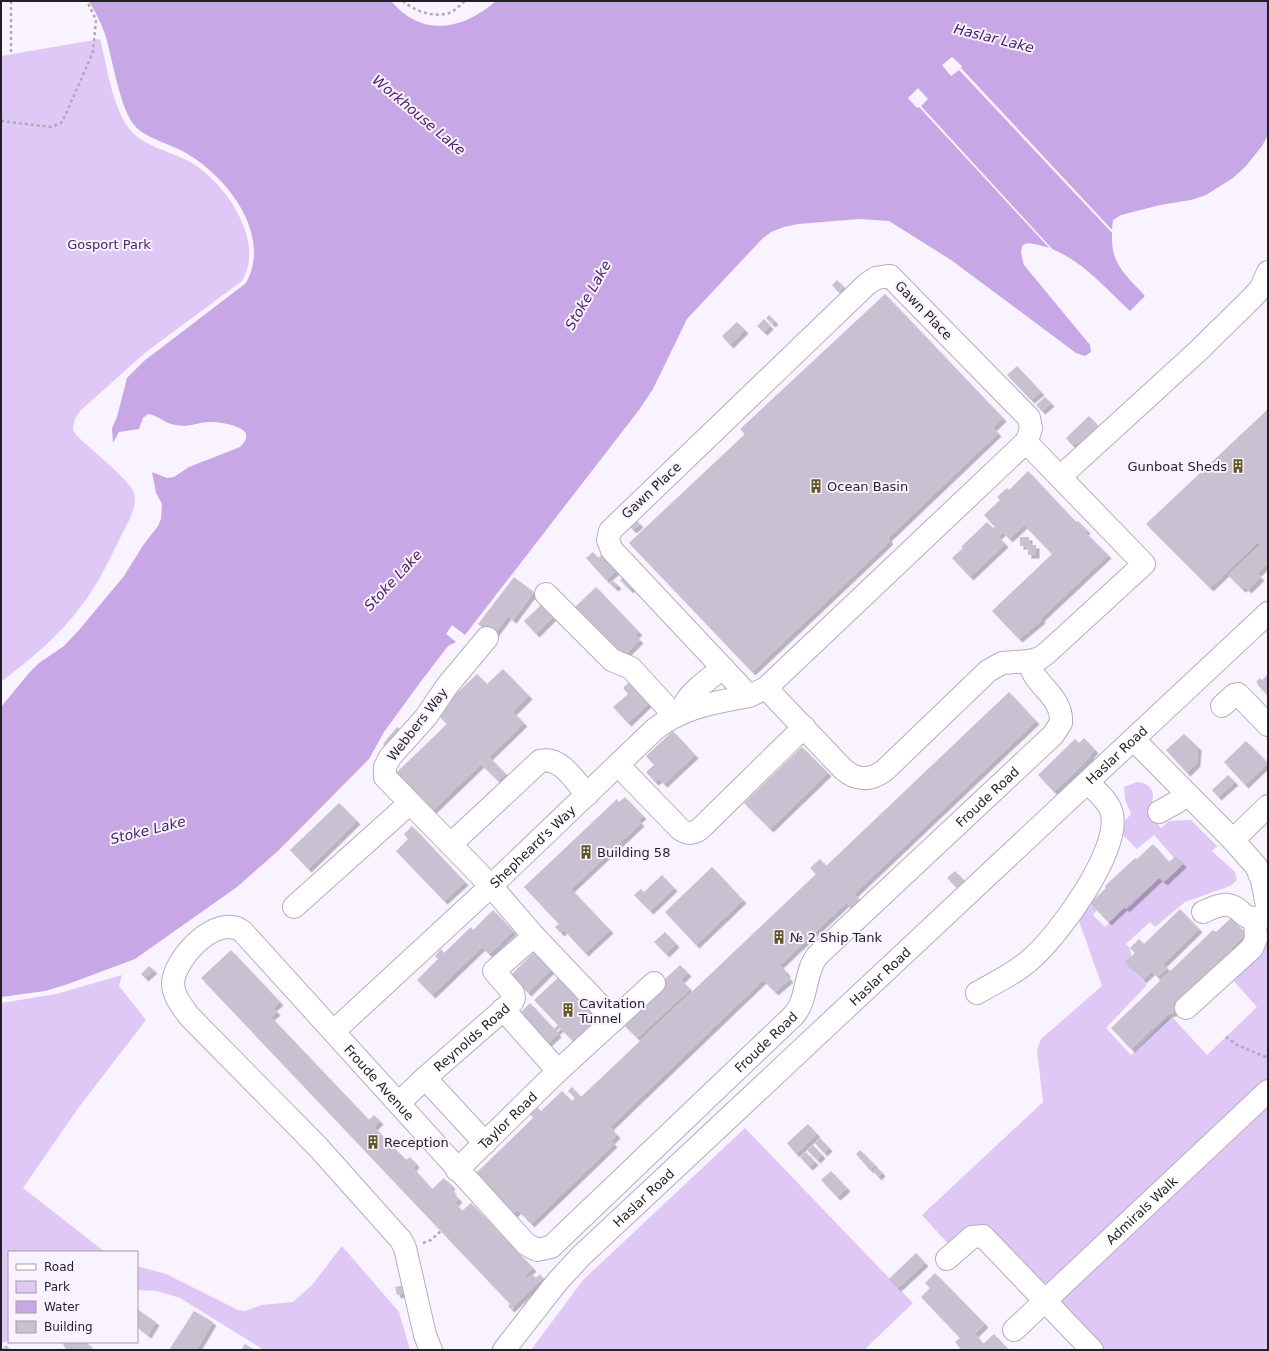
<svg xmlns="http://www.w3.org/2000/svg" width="1269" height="1351" viewBox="0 0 1269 1351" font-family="'DejaVu Sans',sans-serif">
<defs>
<filter id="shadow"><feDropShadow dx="3.5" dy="3.5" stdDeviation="0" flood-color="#0004"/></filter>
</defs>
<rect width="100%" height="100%" fill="#f8f3ff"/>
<path fill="#dfc8f5" d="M100 39C107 65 113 114 133 133 148 148 174 152 192 163 226 184 266 241 242 281L146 352 80 411 75 419 73 430 76 435C88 447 131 481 134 493 138 507 127 524 121 536 110 559 98 584 82 605 60 635 31 659 1 682V56Z
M1137 782C1155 783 1157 799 1147 810L1161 828 1169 821 1191 820 1217 846 1212 851 1235 872 1237 880 1230 886 1185 902 1155 927 1150 922 1126 944 1130 948 1134 972 1147 985 1106 1028 1131 1055 1167 1019 1172 1017 1207 1055 1257 1007 1231 978 1266 931 1268 941V1084L1049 1287 1044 1285 995 1237 952 1248 922 1215 1043 1102 1037 1050 1041 1039 1102 986 1079 921 1090 903 1097 910 1093 915 1105 927 1174 858 1154 835 1137 849 1123 835 1125 821 1131 814 1125 800 1124 787Z
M122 975 119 986 146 1020 79 1107 23 1188 105 1252H9V1340L1 1344V1003L56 994Z
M1268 1097V1350H1097L1060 1304V1297Z
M745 1128 913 1303 864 1350H531L583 1280Z
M342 1246 399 1312 410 1350H264L180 1298 157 1291 137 1290V1266L166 1274 238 1310 245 1311 261 1305 293 1302 312 1285Z"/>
<path fill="#c7a7e6" d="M89 1H391C422 38 463 30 496 1H1268V135L1262 146 1246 166 1233 178 1206 195 1191 200 1160 205 1121 215 1113 220C1112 226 1112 232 1112 239 1112 266 1128 277 1145 296L1130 311C1102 285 1077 254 1039 245 1033 244 1027 241 1022 246L1021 253 1024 265 1090 345 1091 352 1085 356 1076 353 951 260 889 221 860 219 798 224 784 227 771 232 762 239 687 319 653 389 639 410 465 635 452 625 446 634 456 642 448 646 419 684 384 732 369 759 279 850 237 887 135 959 68 984 45 991 1 997V707L29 673 39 663 64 646 79 630 124 576 144 544 158 526 161 519 162 504 156 493 152 472 167 478 174 477 189 467 240 447C244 443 247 440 246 434 244 426 220 422 213 422 200 421 188 428 176 425 165 424 158 415 148 414L143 418 139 429 119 432 113 443 112 428 117 417 127 378 144 361 246 283C273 234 226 176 186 153 171 144 145 138 135 126 120 110 112 56 105 34 101 22 95 12 89 1Z"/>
<path fill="#f8f3ff" d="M952 57 962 66 961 68 1114 232V235L959 70 951 76 942 65Z
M918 88 928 99 921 106 1055 252 1052 251 919 107 917 108 908 98Z"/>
<path fill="#c9c0d2" filter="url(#shadow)" d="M837 280 844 287 838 292 832 285Z
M885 294 1003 418 993 428 998 433 888 538 890 541 752 672 629 543 745 434 740 429Z
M769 315 775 321 772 324 766 318Z
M764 319 770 326 764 332 757 326Z
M737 322 745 330 730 345 722 336Z
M1017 366 1041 392 1031 400 1007 375Z
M1045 397 1051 403 1042 411 1036 405Z
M1268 409V563L1257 574 1261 577 1248 590 1245 587 1242 589 1228 575 1261 545 1258 542 1210 588 1146 524Z
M1089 416 1100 428 1085 442 1071 444 1066 438Z
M1028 471 1076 522 1078 521 1087 530 1085 532 1108 555 1041 618 1042 620 1019 639 992 611 1052 554 1024 525 1009 539 1003 532 998 536 1005 544 970 577 952 558 963 548 961 547 987 522 993 528 995 527 984 515 1000 500 997 497 1007 488 1009 490Z
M635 519 640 524 633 530 629 526Z
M1020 537H1029V542L1032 545H1036V555H1028V549L1025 546H1020Z
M593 552 598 558 604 553 618 569 606 580 586 558Z
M625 576 634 586 630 590 620 580Z
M514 577 534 592 513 620 508 616 493 636 478 624Z
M612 580 618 585 615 588 609 583Z
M596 587 639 632 635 635 640 640 622 658 573 609Z
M543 603 555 615 536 634 524 621Z
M503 669 529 696 513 712 524 723 489 757 506 774 498 781 481 764 431 812 395 774 447 724 436 713 477 674 487 684Z
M1268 674V696L1257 684 1258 683 1256 682 1260 678 1262 680Z
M632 679 652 700 628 723 613 707 628 694 623 688Z
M1009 692 1036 721 854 894 861 901 852 909 846 903 780 965 787 973 786 975 790 979 775 992 763 980 610 1127 617 1135 611 1141 614 1144 531 1224 518 1210 512 1216 473 1176 533 1118 530 1114 537 1107 541 1111 562 1091 572 1101 575 1098 568 1091 572 1087 581 1097 816 874 810 868 820 859 826 866Z
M397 727 404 733 390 750 383 744Z
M673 731 695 755 664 784 659 779 655 782 646 772 654 765 646 756Z
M1184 734 1198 747 1197 763 1187 773 1166 750Z
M1084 738 1095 750 1090 755 1091 756 1054 792 1038 775 1075 739 1079 743Z
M1246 741 1268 763 1245 785 1224 762Z
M802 747 828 773 770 829 744 803Z
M1228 775 1235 782 1218 797 1212 790Z
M625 797 643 816 638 820 641 823 571 889 610 930 585 953 564 930 561 933 555 927 559 924 524 887 617 799 619 802Z
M339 803 357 821 308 869 290 850Z
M412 826 465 882 444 901 396 851 408 839 404 834Z
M1153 844 1169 862 1176 856 1183 864 1164 882 1159 878 1126 909 1124 907 1108 922 1090 903 1106 888 1105 886 1135 858 1137 859Z
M712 867 743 900 696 945 665 912Z
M955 871 965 881 957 888 947 878Z
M662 875 674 888 650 911 634 895 641 889 644 892Z
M1180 909 1199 929 1163 964 1167 968 1157 977 1152 971 1143 980 1125 962 1135 953 1130 948 1139 939 1144 944Z
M493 910 513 931 489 954 482 947 432 995 417 980 438 959 435 956 441 949 444 953 471 927 473 930Z
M1231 918 1246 934 1231 948 1234 951 1173 1013 1168 1014 1131 1049 1111 1028 1213 930 1216 932Z
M665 932 676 944 666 954 654 942Z
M231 950 280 1002 273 1008 277 1012 271 1017 369 1120 374 1115 380 1121 374 1127 406 1160 410 1157 416 1164 413 1168 432 1189 444 1178 452 1186 450 1188 453 1191 452 1192 459 1199 455 1203 462 1211 471 1203 533 1268 525 1276 527 1278 532 1274 536 1278 540 1274 543 1278 511 1309 508 1306 510 1304 201 978Z
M536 950 553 968 528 993 511 975Z
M680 965 688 973 681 980 690 989 637 1038 620 1021Z
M149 966 154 970 145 978 141 974Z
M561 975 601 1018 575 1043 560 1028 556 1032 558 1034 545 1046 517 1016 530 1003 554 1029 558 1025 534 1000Z
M808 1124 817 1134 796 1154 787 1143Z
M820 1138 829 1148 824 1153 815 1143Z
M813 1145 822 1155 817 1160 807 1150Z
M860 1150 866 1156 861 1160 856 1154Z
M806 1152 815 1162 809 1167 800 1157Z
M867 1157 875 1165 870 1170 862 1161Z
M877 1167 882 1173 878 1177 873 1171Z
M831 1171 847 1188 837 1197 821 1180Z
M916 1253 925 1263 898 1288 889 1279Z
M935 1273 985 1324 975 1334 983 1344 994 1334 1009 1350H962L955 1342 960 1338 921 1297 930 1288 925 1283Z
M404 1285 406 1293 397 1295 395 1287Z
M137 1309 156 1322 148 1335 137 1327Z
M194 1311 213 1322 200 1344 196 1350H169Z
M62 1342H87L92 1350H66Z
M245 1344 255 1350H241Z
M7 1345 10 1350H1V1349Z"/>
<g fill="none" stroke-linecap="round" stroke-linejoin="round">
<defs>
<g id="minor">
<path d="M1026 442 1144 564 1047 653 1040 658 1029 661"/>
<path d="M1060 477 1198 351 1253 297 1261 288 1268 272"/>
<path d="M546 594 612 660 631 668 674 715"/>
<path d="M487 638 447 686 426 717 390 757 385 767V777L491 886 534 936 614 1020"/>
<path d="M1222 706 1234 695 1238 694 1268 725"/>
<path d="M683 712C681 697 712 677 723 668"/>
<path d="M1134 740 1233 840 1256 866 1262 880 1268 911"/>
<path d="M618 765 680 829C688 835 695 834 702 827L804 727"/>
<path d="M1159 812 1177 802 1187 794"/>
<path d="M1233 840 1268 806"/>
<path d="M451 844 540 761C561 756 575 781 587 795"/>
<path d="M294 907 410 803"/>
<path d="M1203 912C1210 909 1220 904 1228 905 1247 908 1236 923 1268 916"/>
<path d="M977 993C996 982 1016 973 1031 959 1059 935 1120 851 1112 814 1110 802 1096 791 1088 783"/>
<path d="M1186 1008 1252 948 1256 939 1255 919"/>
<path d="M503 1009 558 1071"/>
<path id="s1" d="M334 1031 491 886 655 729C685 706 714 703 749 696L766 688 1027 441 1031 428 1029 418 890 276 876 278 867 284 610 531 608 540 612 550 749 696"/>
<path d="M425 1078 485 1143"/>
<path id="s2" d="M399 1103 425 1078 512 1002 514 998 513 993 494 971 534 936"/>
<path id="s3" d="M457 1170 558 1071 654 983"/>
<path d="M947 1259 972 1237 983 1236 1092 1350"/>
<path id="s4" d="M1014 1330 1268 1091"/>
<path id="s5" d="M431 1350 425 1335 405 1248 401 1240 318 1147 189 1016C182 1006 173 996 173 983 174 959 216 913 242 931L526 1244 537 1250 551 1247 794 1015C808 999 804 973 817 956L1053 735 1061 723C1063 695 1033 686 1029 661L1002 663 988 671 885 770C871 781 856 781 843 769L766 688"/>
<path id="s6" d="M504 1350 557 1282 581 1256 1268 613"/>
</g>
</defs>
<use href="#minor" stroke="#b6adbf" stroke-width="24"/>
<path stroke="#aeaab4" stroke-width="2.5" stroke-dasharray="3 3" stroke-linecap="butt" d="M403 1C414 11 434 18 449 13 455 11 460 5 465 1
M11 52V1
M1 121 51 127 61 123 64 118 93 52 96 20 87 1
M1226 1037 1237 1045 1268 1058
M423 1243 431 1240 441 1231"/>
<use href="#minor" stroke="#fff" stroke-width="22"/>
</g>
<defs>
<symbol id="building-bare" viewBox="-9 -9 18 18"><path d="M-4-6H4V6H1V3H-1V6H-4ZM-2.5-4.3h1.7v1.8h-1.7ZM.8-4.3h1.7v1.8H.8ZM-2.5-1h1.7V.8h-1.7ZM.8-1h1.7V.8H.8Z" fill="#625724" stroke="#f8f3ff" stroke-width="2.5" paint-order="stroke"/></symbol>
</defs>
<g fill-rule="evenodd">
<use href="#building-bare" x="1228" y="456" width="20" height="20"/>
<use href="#building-bare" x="806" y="476" width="20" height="20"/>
<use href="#building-bare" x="576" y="842" width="20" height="20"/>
<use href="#building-bare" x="769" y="927" width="20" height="20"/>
<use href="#building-bare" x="558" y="1000" width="20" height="20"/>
<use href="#building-bare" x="363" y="1132" width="20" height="20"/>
</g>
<g text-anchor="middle" stroke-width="4" stroke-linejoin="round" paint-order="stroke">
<g font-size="13" fill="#4e246d" stroke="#f8f3ff">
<text x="109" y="249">Gosport Park</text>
</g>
<g font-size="13" fill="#231f26" stroke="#f8f3ff">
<text transform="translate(924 310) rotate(46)" y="5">Gawn Place</text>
<text transform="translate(651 490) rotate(-43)" y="5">Gawn Place</text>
<text transform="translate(417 724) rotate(-52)" y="5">Webbers Way</text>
<text dy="5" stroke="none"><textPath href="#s6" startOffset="855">Haslar Road</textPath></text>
<text dy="5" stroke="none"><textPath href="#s5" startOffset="1641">Froude Road</textPath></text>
<text dy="5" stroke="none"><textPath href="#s1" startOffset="271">Shepheard's Way</textPath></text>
<text dy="5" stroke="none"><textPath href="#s6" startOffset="531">Haslar Road</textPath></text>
<text dy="5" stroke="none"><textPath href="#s2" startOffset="98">Reynolds Road</textPath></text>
<text dy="5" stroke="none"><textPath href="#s5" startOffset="1305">Froude Road</textPath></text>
<text dy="5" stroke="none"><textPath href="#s5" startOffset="763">Froude Avenue</textPath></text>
<text dy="5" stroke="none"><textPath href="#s3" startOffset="71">Taylor Road</textPath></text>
<text dy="5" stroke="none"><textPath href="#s6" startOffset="207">Haslar Road</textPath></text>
<text dy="5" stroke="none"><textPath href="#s4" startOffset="175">Admirals Walk</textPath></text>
</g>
<g font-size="13" fill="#231f26" stroke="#f8f3ff" text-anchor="start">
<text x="1227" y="471" text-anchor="end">Gunboat Sheds</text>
<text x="827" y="491">Ocean Basin</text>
<text x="597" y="857">Building 58</text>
<text x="790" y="942">№ 2 Ship Tank</text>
<text x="579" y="1008">Cavitation<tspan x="579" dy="15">Tunnel</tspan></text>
<text x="384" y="1147">Reception</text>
</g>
<g font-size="14" font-style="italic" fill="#481e67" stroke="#f8f3ff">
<text transform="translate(994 38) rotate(14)" y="5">Haslar Lake</text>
<text transform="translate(419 115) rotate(40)" y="5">Workhouse Lake</text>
<text transform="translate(588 295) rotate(-60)" y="5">Stoke Lake</text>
<text transform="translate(393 580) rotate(-47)" y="5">Stoke Lake</text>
<text transform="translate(148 830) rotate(-14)" y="5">Stoke Lake</text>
</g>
</g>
<rect width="1269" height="1351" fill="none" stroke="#231f26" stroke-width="4"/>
<rect x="8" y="1251" width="130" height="92" fill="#f8f3ff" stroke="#a39ea8"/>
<rect x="16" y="1264" width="20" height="6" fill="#ffffff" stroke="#a39ea8"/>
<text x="44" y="1271" font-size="12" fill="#231f26">Road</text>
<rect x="16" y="1281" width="20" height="12" fill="#dfc8f5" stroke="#a39ea8"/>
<text x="44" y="1291" font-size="12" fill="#231f26">Park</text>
<rect x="16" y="1301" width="20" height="12" fill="#c7a7e6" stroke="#a39ea8"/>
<text x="44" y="1311" font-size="12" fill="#231f26">Water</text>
<rect x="16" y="1321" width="20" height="12" fill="#c9c0d2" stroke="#a39ea8"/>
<text x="44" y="1331" font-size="12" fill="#231f26">Building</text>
</svg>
